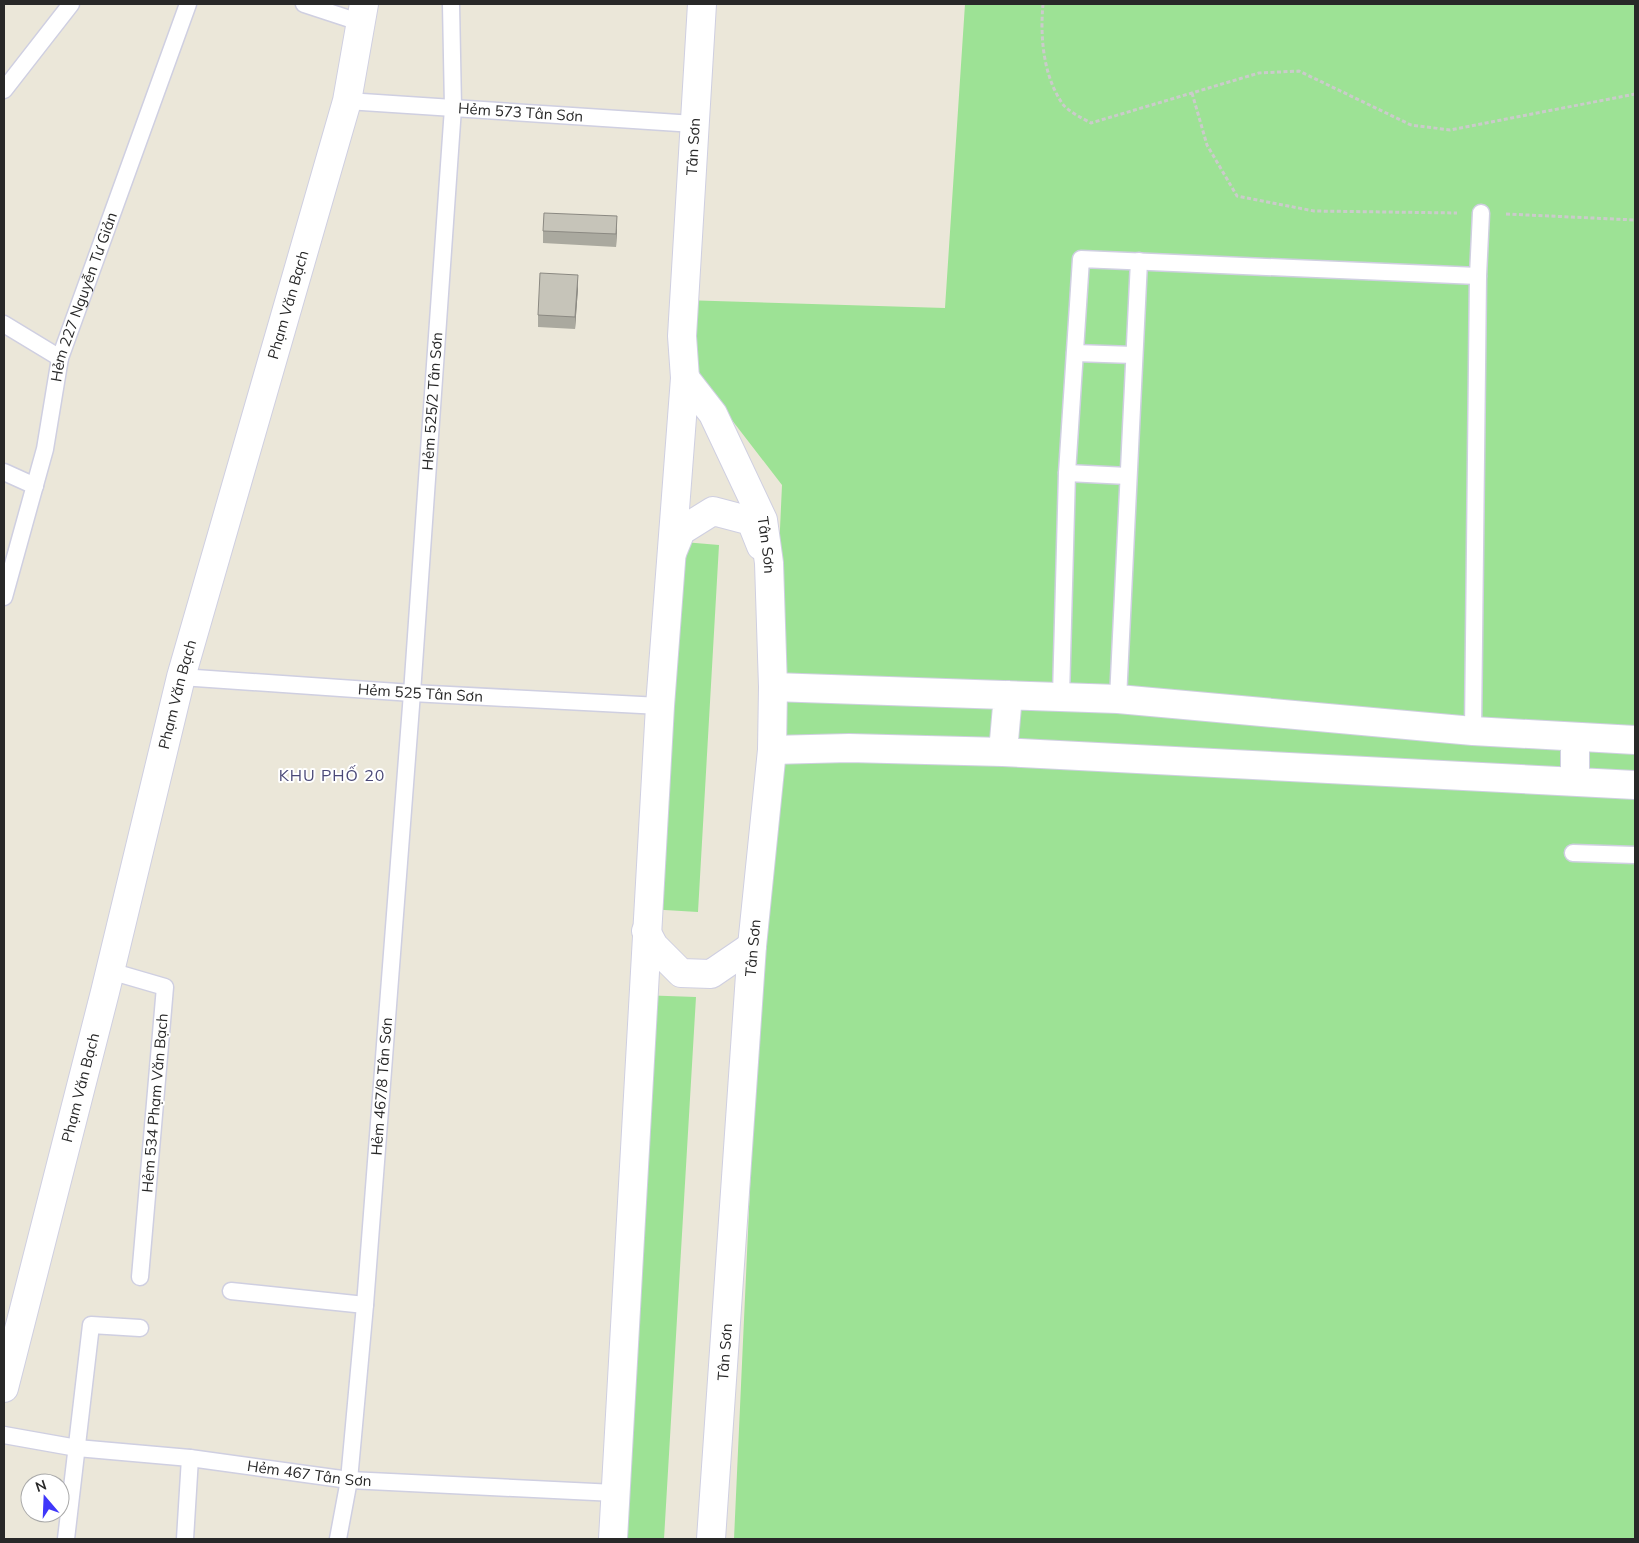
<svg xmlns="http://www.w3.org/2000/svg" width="1639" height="1543" viewBox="0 0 1639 1543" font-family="Mulish,sans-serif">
<rect width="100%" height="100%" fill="#ebe7d9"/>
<path fill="#9de295" d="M965 4H1635V1539H734L782 485 678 350 682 300 945 308Z
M672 541 719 545 698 912 648 909Z
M639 995 696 997 664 1539H604Z"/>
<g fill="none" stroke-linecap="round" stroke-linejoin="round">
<defs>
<g id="service">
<path d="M304 4 362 23"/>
<path d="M4 90 71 4"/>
<path id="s1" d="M347 101 694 124"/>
<path d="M4 324 60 358"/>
<path d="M1075 353 1134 355"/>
<path d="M4 472 35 486"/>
<path d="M1067 473 1128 476"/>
<path id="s2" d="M4 597 45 449 60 358 188 4"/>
<path id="s3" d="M181 677 412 693 660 706"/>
<path d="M1061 696 1067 473 1081 259 1478 276"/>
<path d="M1118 699 1139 261"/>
<path d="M1473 731 1478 276 1481 213"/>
<path d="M1573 853 1635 855"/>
<path d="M110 971 165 987 140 1277"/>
<path d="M231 1291 365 1305"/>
<path id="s4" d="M4 1435 77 1448 190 1458 349 1480 615 1493"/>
<path d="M66 1539 91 1325 140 1328"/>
<path d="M185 1539 190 1458"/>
<path id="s5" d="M338 1539 349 1480 365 1305 412 693 453 108 451 4"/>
</g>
<path id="minor" d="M773 687 1118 699 1473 731 1635 740
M1575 737V781
M772 750 849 748 1003 752 1635 785
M1003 752 1008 695"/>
<g id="tertiary">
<path id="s6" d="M685 378 713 414 763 520 769 563 773 687 772 750 752 946 711 1539"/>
<path d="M672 553 681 531 713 511 751 521 761 546"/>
<path d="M646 931 654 946 681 973 711 974 752 946"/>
<path id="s7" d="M4 1388 105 992 181 677 347 101 364 4"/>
<path id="s8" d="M613 1539 660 706 685 378 682 336 702 4"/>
</g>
</defs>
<use href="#service" stroke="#cfcfe1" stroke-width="19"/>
<use href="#minor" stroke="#cfcfe1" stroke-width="30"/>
<use href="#tertiary" stroke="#cfcfe1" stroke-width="30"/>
<path stroke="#cbcbcb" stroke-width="3" stroke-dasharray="4 2.5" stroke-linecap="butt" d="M1043 4C1040 36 1043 75 1062 103 1067 111 1082 118 1091 123L1259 73 1299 71 1411 125 1450 130 1635 94
M1192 93 1207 145 1237 196 1314 211 1457 213
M1506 214 1635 220"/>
<use href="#service" stroke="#fff" stroke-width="16"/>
<use href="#minor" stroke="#fff" stroke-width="28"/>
<use href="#tertiary" stroke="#fff" stroke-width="28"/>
</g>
<path fill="#aaa99f" d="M617 229 616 247 543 243V231Z
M578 288 575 329 538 327V315Z"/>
<path fill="#8b8982" d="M617 216V229L616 247V234Z
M578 275V288L575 329V317Z"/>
<path fill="#c6c4b9" stroke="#8b8982" d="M544 213 617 216 616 234 543 231Z
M540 273 578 275 575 317 538 315Z"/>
<g text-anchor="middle" stroke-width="4" stroke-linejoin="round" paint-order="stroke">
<g font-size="15" fill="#282828" stroke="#fff">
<text dy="5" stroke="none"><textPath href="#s1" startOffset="174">Hẻm 573 Tân Sơn</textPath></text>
<text dy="5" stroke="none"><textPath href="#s8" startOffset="1395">Tân Sơn</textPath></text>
<text dy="5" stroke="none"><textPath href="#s2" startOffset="311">Hẻm 227 Nguyễn Tư Giản</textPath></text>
<text dy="5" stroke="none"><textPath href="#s7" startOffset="1120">Phạm Văn Bạch</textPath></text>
<text dy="5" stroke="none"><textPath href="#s5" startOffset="1142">Hẻm 525/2 Tân Sơn</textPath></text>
<text dy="5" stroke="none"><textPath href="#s6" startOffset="188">Tân Sơn</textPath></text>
<text dy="5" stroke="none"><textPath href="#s3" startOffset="240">Hẻm 525 Tân Sơn</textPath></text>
<text dy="5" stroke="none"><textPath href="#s7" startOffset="715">Phạm Văn Bạch</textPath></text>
<text transform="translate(753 948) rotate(-85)" y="5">Tân Sơn</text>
<text dy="5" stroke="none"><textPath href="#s7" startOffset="310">Phạm Văn Bạch</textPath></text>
<text dy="5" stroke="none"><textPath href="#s5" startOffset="455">Hẻm 467/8 Tân Sơn</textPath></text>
<text transform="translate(155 1103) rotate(-85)" y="5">Hẻm 534 Phạm Văn Bạch</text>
<text transform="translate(725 1352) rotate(-86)" y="5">Tân Sơn</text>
<text dy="5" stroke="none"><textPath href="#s4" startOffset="308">Hẻm 467 Tân Sơn</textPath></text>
</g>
<g font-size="16" letter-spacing="1" fill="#4b4978" stroke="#fff">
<text x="332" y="781">KHU PHỐ 20</text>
</g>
</g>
<rect width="1639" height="1543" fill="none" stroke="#282828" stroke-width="10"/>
<g transform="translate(45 1498) rotate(341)"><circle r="24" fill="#ffffff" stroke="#a9a9a9"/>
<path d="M0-4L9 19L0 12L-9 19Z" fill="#3f37fa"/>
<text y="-8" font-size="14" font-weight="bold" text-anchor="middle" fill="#282828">N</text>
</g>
</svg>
